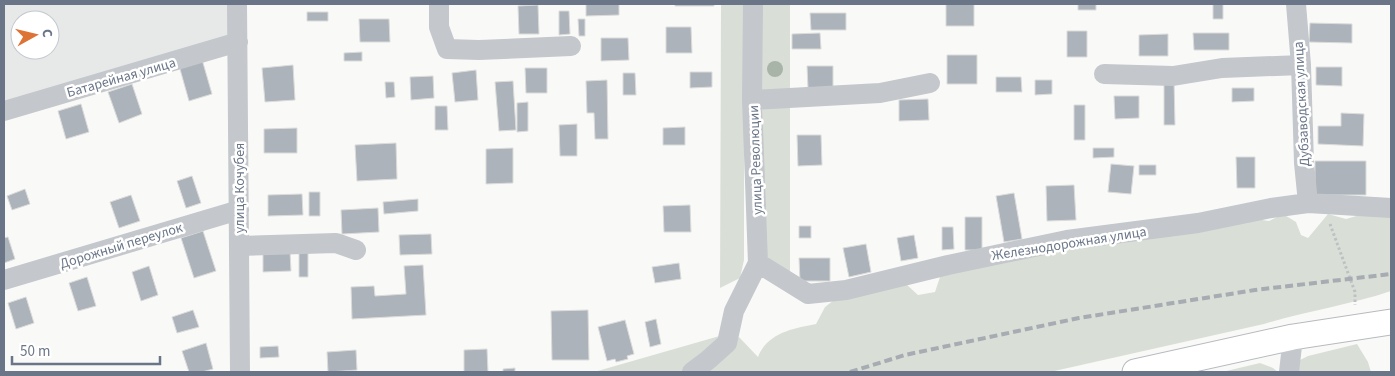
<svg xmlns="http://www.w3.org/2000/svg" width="1395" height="376" viewBox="0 0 1395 376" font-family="'Source Sans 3',sans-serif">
<rect width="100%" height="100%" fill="#f9faf8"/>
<path fill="#e7e9e9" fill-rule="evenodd" d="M4 4H237L238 42 4 111ZM20 20H50V50H20Z"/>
<path fill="#d9dfd7" d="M721 4H744V260L740 278 720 288Z
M761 4H790V277L769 262 764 246Z
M1370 212 1391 214V291C1350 305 1306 311 1264 324L1050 372H694L739 337 758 357C767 333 794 328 816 324L825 307 834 300 905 283 918 295 935 292 942 271 1031 252 1249 218 1269 221 1283 214 1296 222 1301 235 1308 238 1328 214 1346 219Z
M723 335 682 372H594Z
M1357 344 1368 362 1371 372H1298L1300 360 1308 356Z
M1260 363 1273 368 1278 372H1222Z"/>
<path fill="#acb3ba" stroke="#dbdcda" d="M586 4H619V15L586 16Z
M675 4H714V6H675Z
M946 4H974V26H946Z
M1078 4H1096V10H1078Z
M1213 4H1223V19H1213Z
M538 5 539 34H519L518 6Z
M559 11H569L570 34 559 35Z
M307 12H328V21H307Z
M810 13H846V30H811Z
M359 19H389L390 42H360Z
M578 19H585V36H579Z
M1310 23 1352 24V43L1309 42Z
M666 27H691L692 53H666Z
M1067 31H1087V57H1067Z
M820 33 821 49H792V34Z
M1193 33H1229V50H1194Z
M1168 34V56H1139V35Z
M601 38H628L629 60 601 61Z
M362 52V61H344V53Z
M947 55H977V84H947Z
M201 56 212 94 189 101 178 62Z
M293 65 295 100 265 102 262 68Z
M807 66H833V88H808Z
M1316 67H1342V86L1316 85Z
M525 68H547V93H526Z
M476 70 478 100 455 102 452 73Z
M690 72H712V87L690 88Z
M623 73H635L636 95H623Z
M433 76 434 98 411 100 410 77Z
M996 77H1021L1022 92H996Z
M607 80 608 139H595L594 113H587L586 81Z
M1035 80H1052V94L1035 95Z
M513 81 516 130 499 131 495 82Z
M1164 81H1174L1175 125H1164Z
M385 82H394L395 97 386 98Z
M132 84 142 114 119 123 108 92Z
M1232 88H1254V101L1232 102Z
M1114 96H1139V118L1115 119Z
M928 99 929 120 899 121V100Z
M528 102V131L517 132V103Z
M81 104 89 132 66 139 58 111Z
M1074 105H1085V140H1074Z
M435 106H447L448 130H435Z
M1341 113 1364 114 1363 146 1318 144V126H1341Z
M577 124V156H560L559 125Z
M685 127V145H663V128Z
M297 128V153H264V129Z
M797 135H821L822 165 798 166Z
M396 143 397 179 357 181 355 145Z
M513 148V183L486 184V149Z
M1093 148H1114V157L1093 158Z
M1236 157H1255V188H1237Z
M1315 161H1366V195H1315Z
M1111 164 1134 166 1131 194 1108 192Z
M1139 165H1156V175H1139Z
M192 176 201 203 186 208 177 181Z
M1074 185 1076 220 1047 221 1046 186Z
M25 189 30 204 12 210 7 196Z
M309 192H320V216H309Z
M1014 193 1022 239 1004 242 996 196Z
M302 194 303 215 268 216V195Z
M131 195 140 221 119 228 110 202Z
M418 199V211L384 214 383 202Z
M690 205 691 232H664L663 206Z
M378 208 379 232 342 234 341 210Z
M965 217H982V250H965Z
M799 226H811V238H799Z
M942 227H953L954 249 942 250Z
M203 231 216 271 194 278 181 238Z
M431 234 432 254 400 255 399 235Z
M914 235 918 258 901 261 897 238Z
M8 237 15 259 4 263V238Z
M866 244 871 272 849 277 843 248Z
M308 250V277H299V251Z
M263 251H290L291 271 263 272Z
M799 258H830V281H800Z
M679 263 681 279 655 283 652 267Z
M423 265 426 315 352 319 351 287 374 286 375 296 406 294 404 266Z
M149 266 158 295 141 301 132 272Z
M87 277 96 306 78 311 69 283Z
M26 297 34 323 16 329 8 303Z
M193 310 199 327 177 333 172 317Z
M588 310 589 360H552L551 311Z
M656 319 661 344 650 347 645 322Z
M625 320 634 354 627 356 628 359 616 362 615 359 607 361 598 327Z
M206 343 213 369 202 372H189L182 351Z
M278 346 279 357 260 358V347Z
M487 349 488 372H464V350Z
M356 350 357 370 328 372 327 352Z
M515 368V372H503V369Z"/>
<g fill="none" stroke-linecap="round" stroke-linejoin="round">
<defs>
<path id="major" d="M1135 372 1293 337 1391 322"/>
</defs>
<use href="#major" stroke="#b7babf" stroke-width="27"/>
<path stroke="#bec0c3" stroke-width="3" stroke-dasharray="2.5 2.5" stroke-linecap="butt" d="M1330 224 1355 292V305"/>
<path stroke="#c4c7cb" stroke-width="20" d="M237 4 240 372
M439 4V27L447 49 479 50 571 46
M1296 4 1301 65 1304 163 1308 203
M1104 74 1173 76 1222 68 1301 65
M752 100 880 93 930 83
M4 111 238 42
M239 246 336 243 356 250
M758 263 808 294 846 290 948 265 1067 240 1198 223 1271 208 1308 203 1391 208
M4 280 239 210
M692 372 708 360 727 343 734 311 758 263 752 100 753 4
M1289 372 1293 337"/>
<use href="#major" stroke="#fff" stroke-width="25"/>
<path stroke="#a7abb2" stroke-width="4" stroke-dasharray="8 4" stroke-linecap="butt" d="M850 372 905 355 1079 318 1255 290 1391 274"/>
</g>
<circle fill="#a8b4a7" cx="775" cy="69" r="8"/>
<g text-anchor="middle" stroke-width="5" stroke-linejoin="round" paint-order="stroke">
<g font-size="14" fill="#6a7688" stroke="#fff">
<text transform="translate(121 77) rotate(-16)" y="5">Батарейная улица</text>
<text transform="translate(1301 104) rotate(-93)" y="5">Дубзаводская улица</text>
<text transform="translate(755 160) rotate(-92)" y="5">улица Революции</text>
<text transform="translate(239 188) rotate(-90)" y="5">улица Кочубея</text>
<text transform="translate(1069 243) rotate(-9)" y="5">Железнодорожная улица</text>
<text transform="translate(121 245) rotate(-17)" y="5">Дорожный переулок</text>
</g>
</g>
<rect width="1395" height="376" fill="none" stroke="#6a7688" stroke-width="10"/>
<g transform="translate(35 35) rotate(82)"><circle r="24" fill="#ffffff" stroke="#c3c8cf"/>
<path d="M0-4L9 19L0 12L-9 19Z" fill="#dd7335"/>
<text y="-8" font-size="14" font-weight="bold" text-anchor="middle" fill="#6a7688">С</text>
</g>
<path d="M12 356v8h148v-8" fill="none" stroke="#6a7688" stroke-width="2.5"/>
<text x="20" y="356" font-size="15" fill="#6a7688" stroke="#ffffff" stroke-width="4" paint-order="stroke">50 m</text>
</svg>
